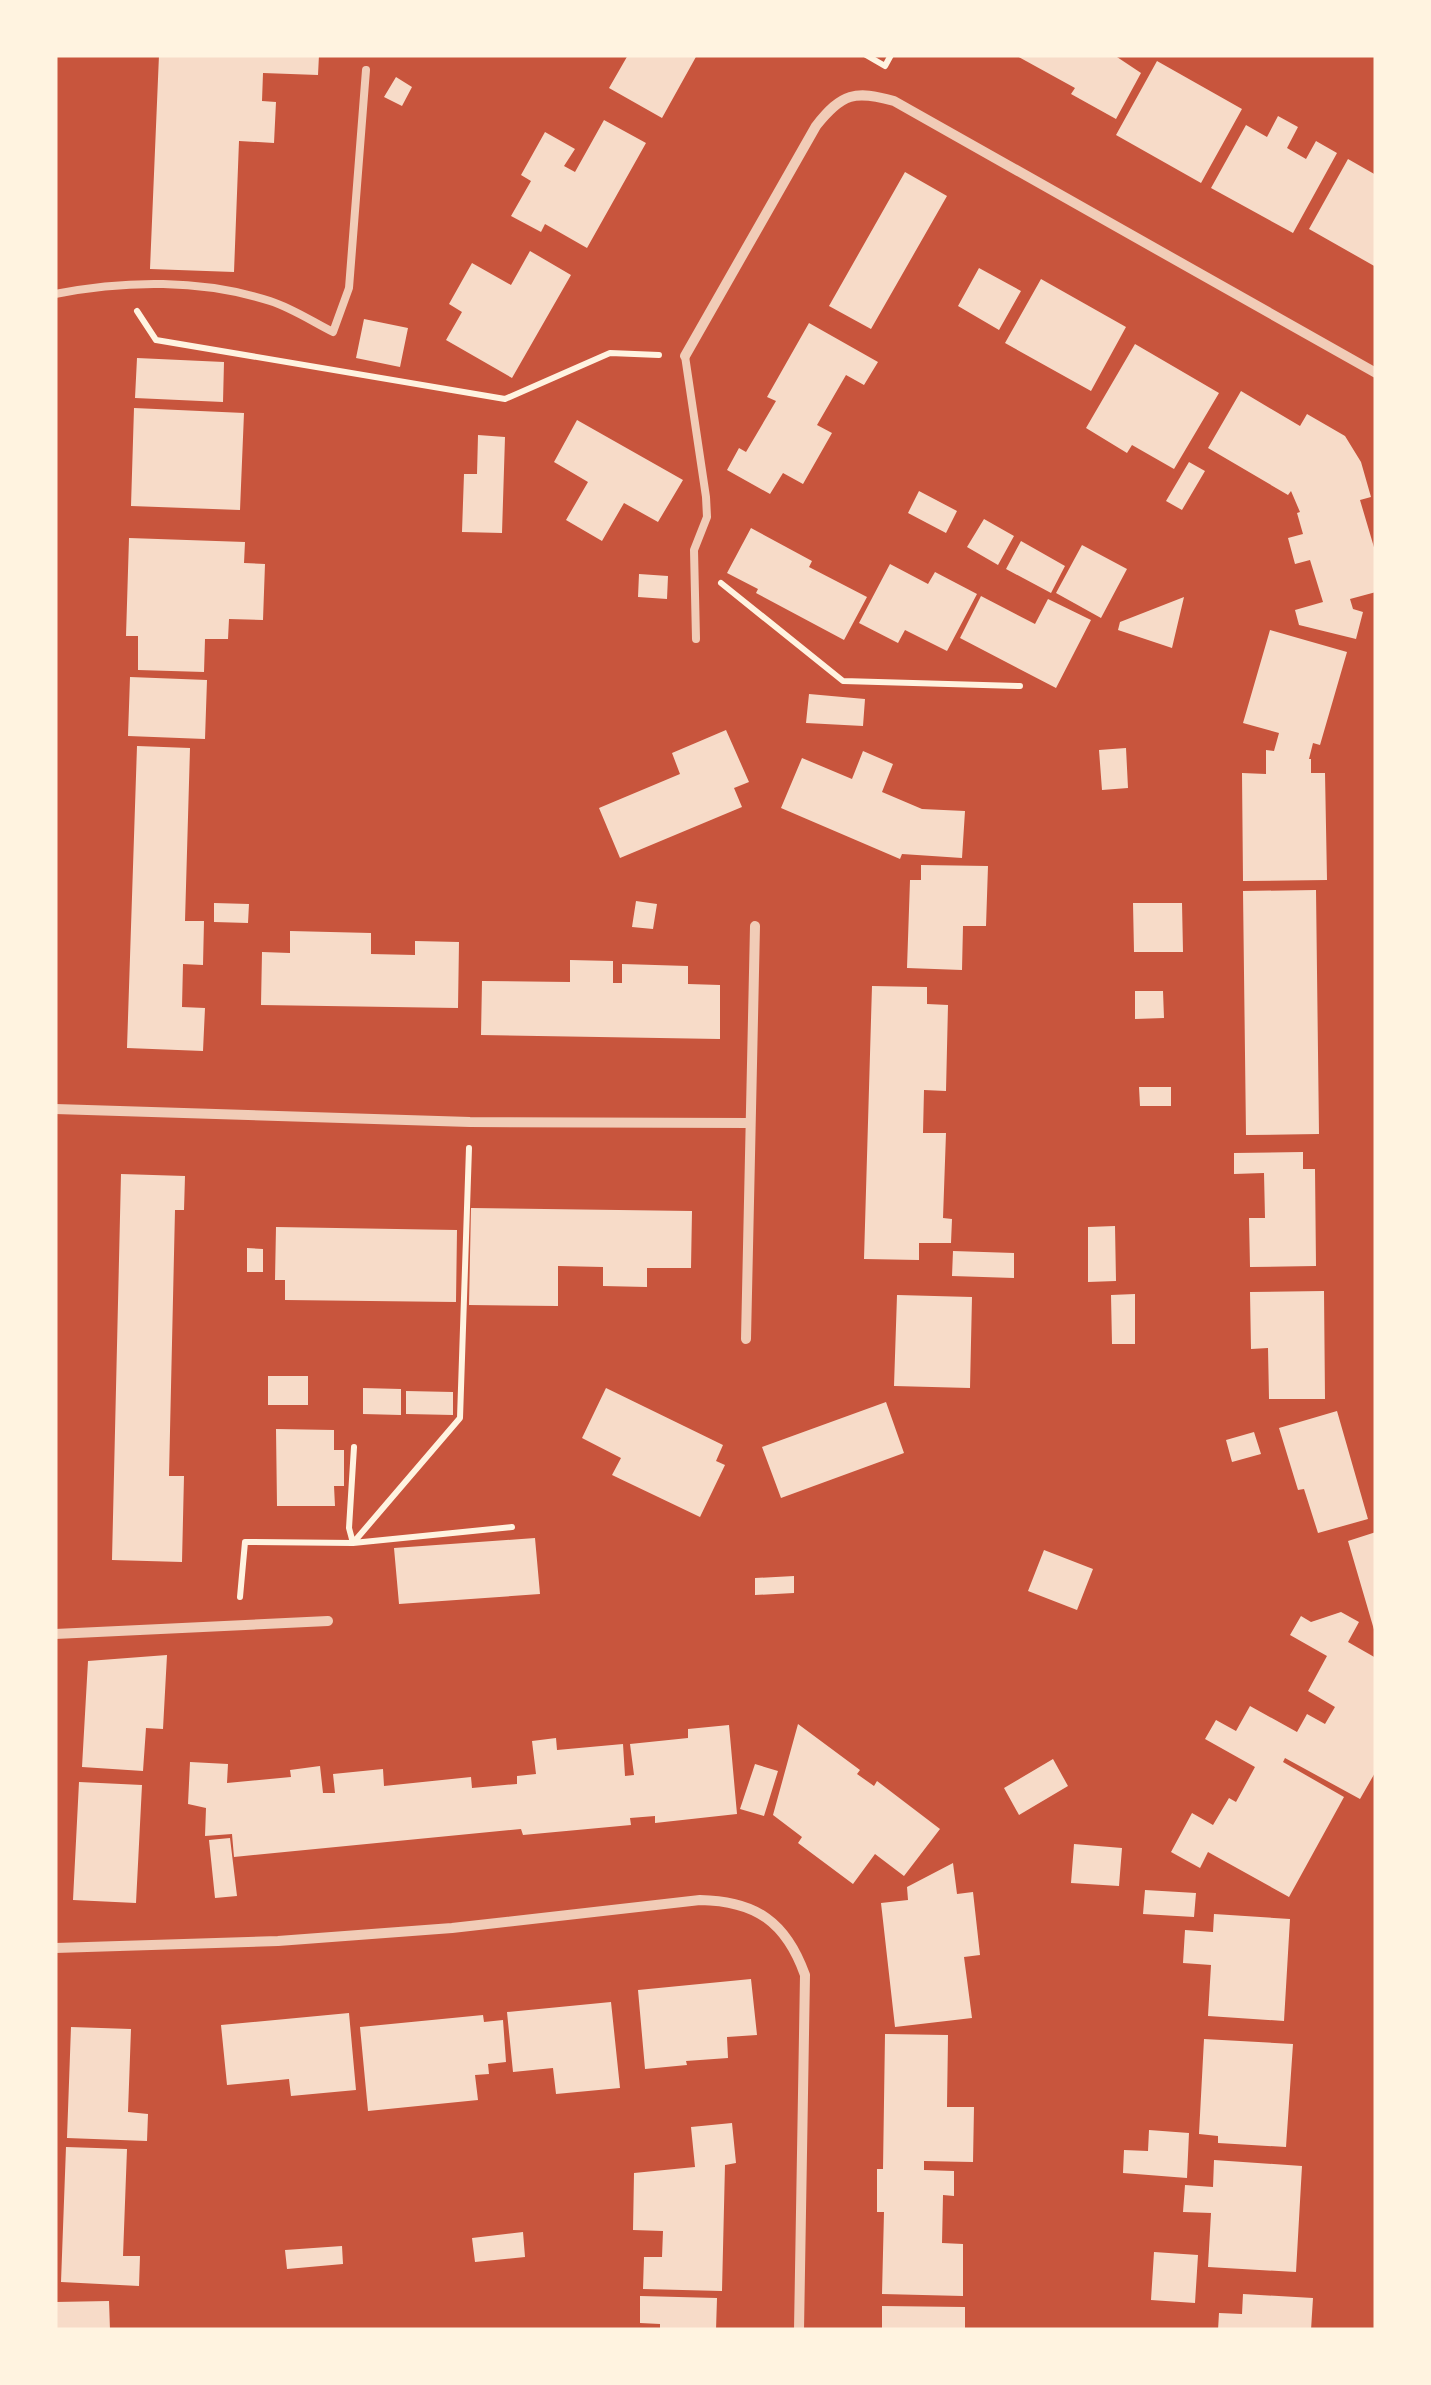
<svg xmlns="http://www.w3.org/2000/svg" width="1431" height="2385" viewBox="0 0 1431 2385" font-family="'Golos Text',sans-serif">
<rect width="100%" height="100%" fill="#c8553d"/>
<path fill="#f7dbc8" d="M159 55H319L318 75 263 73 262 101 276 102 274 143 239 141 234 272 150 269Z
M628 55H697L662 118 609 88Z
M1015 55H1114L1141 73 1116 119 1071 94 1075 88Z
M1157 61 1242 109 1201 183 1116 135Z
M396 77 412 87 402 106 384 97Z
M1278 116 1298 127 1287 148 1306 159 1316 141 1337 153 1293 233 1211 188 1246 125 1267 137Z
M604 120 646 143 587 248 545 224 541 232 511 216 531 181 521 175 545 132 575 149 564 166 575 172Z
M1348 159 1376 175V267L1309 229Z
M905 172 947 196 871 329 829 306Z
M530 251 571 275 512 378 446 340 462 312 449 304 472 263 511 285Z
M979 268 1021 291 999 330 958 306Z
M1041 279 1126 327 1091 391 1005 343Z
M364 319 408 328 400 367 356 358Z
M809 323 878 362 864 385 846 375 817 425 832 433 803 484 783 473 770 494 727 470 739 448 746 452 776 401 767 397Z
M1135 344 1219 393 1174 469 1132 445 1127 453 1086 428Z
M137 358 224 362 223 402 135 398Z
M1241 391 1300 426 1307 414 1345 436 1361 462 1371 497 1360 500 1376 554V592L1350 599 1353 609 1363 612 1356 639 1299 625 1295 610 1323 602 1310 560 1295 564 1288 538 1303 534 1297 513 1300 512 1291 491 1288 495 1208 448Z
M134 408 244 413 240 510 131 506Z
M577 420 683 480 658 522 624 503 602 541 566 520 588 482 554 462Z
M478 435 505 437 502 533 462 532 464 474H477Z
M1189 462 1205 471 1182 510 1166 501Z
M919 491 957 511 946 533 908 513Z
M984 519 1014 536 998 565 967 547Z
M751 528 812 561 809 567 867 597 844 640 756 593 758 589 727 573Z
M129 538 245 542 244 563 265 564 263 620 229 619 228 639H205L204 672 138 670V636H126Z
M1021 541 1065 566 1051 593 1006 569Z
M1082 545 1127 569 1101 618 1056 593Z
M890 564 928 584 935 572 977 594 947 651 905 630 898 643 859 623Z
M639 574 668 576 667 599 638 597Z
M981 596 1035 624 1048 599 1091 620 1056 688 960 638Z
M1184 597 1172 648 1118 630 1120 622Z
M1270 630 1347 652 1320 745 1313 743 1309 759H1311V773H1325L1327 880 1243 881 1242 773 1266 774V750L1274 751 1279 733 1243 723Z
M130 677 207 680 205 739 128 736Z
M809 694 865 699 863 726 806 723Z
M726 730 749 782 734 788 742 807 620 858 599 808 680 774 672 753Z
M137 746 190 748 185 921H204L203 965 183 964 182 1007 205 1008 203 1051 127 1048Z
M1126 748 1128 788 1102 790 1099 750Z
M863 751 893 764 882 792 922 809 965 811 962 858 902 854 900 859 781 808 802 758 852 779Z
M921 865 988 866 986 926H963L962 970 907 968 910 880H921Z
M1316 890 1319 1134 1246 1135 1243 891Z
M636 901 657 904 653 929 632 927Z
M214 903 249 904 248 923 214 922Z
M1133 903H1182L1183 952H1134Z
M290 931 371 933V954L415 955V941L459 942 458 1008 261 1005 262 952 290 953Z
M570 960 613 961V983H622V964L688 966V984L720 985V1039L481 1035 482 981 570 982Z
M872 986 927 987V1004L948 1005 946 1091 924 1090 923 1133H946L943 1218 952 1219 951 1243H919V1260L864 1259Z
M1135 991H1163L1164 1018 1135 1019Z
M1139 1087H1171V1106H1140Z
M1303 1152V1169H1315L1316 1266 1250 1267 1249 1218H1265L1264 1173 1234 1174V1153Z
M121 1174 185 1176 184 1210H175L169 1476H184L182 1562 112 1560Z
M471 1208 692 1211 691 1268H647V1287L603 1286V1267L558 1266V1306L469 1305Z
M1115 1226 1116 1281 1088 1282V1227Z
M276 1227 457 1230 456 1302 285 1300V1280H275Z
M247 1248 263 1249V1272H247Z
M953 1251 1014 1253V1278L952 1276Z
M1324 1291 1325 1399H1269L1268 1348 1251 1349 1250 1292Z
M1135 1294V1344H1112L1111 1295Z
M897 1295 972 1297 970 1388 894 1386Z
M268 1376H308V1405H268Z
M363 1388 401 1389V1415L363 1414Z
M606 1388 723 1445 716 1461 725 1465 700 1517 612 1475 621 1458 582 1438Z
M406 1391 453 1392V1415L406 1414Z
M886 1402 904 1453 781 1498 762 1447Z
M1337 1411 1368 1519 1318 1533 1304 1489 1298 1490 1279 1428Z
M276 1429 334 1430V1450H344V1486H334L335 1506H277Z
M1254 1432 1261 1454 1232 1462 1226 1440Z
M1376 1532V1633H1375L1348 1541Z
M535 1538 540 1594 399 1604 394 1548Z
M1044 1550 1093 1569 1077 1610 1028 1591Z
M794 1576V1593L755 1595V1578Z
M1341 1612 1359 1622 1348 1642 1376 1658V1771L1360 1799 1285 1758 1283 1762 1344 1797 1289 1897 1208 1852 1200 1868 1171 1852 1192 1813 1213 1825 1229 1798 1236 1802 1255 1767 1205 1739 1216 1720 1236 1731 1250 1706 1297 1732 1307 1714 1325 1724 1335 1707 1308 1691 1327 1656 1290 1635 1301 1616 1311 1622Z
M167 1655 163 1729 146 1728 143 1771 82 1767 88 1661Z
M798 1724 860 1770 857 1774 874 1786 877 1781 940 1829 904 1876 875 1854 853 1884 798 1843 802 1837 773 1815Z
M729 1725 737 1814 655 1823V1816L630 1818 631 1825 523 1835 521 1829 234 1857 232 1834 205 1836 206 1808 188 1804 190 1762 228 1764 227 1783 291 1777 290 1770 320 1766 323 1793H335L333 1774 383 1769 384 1786 471 1777 472 1788 517 1784V1776L536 1774 532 1741 556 1738 557 1750 623 1744 625 1776 634 1775 630 1744 688 1738V1729Z
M1053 1759 1068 1786 1019 1815 1004 1788Z
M755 1764 778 1771 764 1816 740 1809Z
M79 1782 142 1785 136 1903 73 1900Z
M230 1838 237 1896 215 1898 209 1840Z
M1074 1844 1122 1848 1119 1886 1071 1883Z
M953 1863 957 1894 973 1892 980 1955 964 1957 972 2018 895 2027 881 1903 908 1900 907 1887Z
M1145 1890 1196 1893 1194 1917 1143 1914Z
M1214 1914 1290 1919 1284 2021 1208 2016 1211 1965 1183 1963 1185 1930 1213 1932Z
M751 1979 757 2035 727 2037 728 2058 686 2061 687 2065 645 2069 638 1990Z
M611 2002 620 2088 556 2094 553 2068 513 2072 507 2012Z
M349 2013 356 2090 291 2096 289 2079 227 2085 221 2025Z
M483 2015 484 2022 503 2020 506 2062 488 2064 489 2074 475 2075 478 2100 368 2111 360 2027Z
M71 2027 131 2029 128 2112 148 2114 147 2141 67 2138Z
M885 2034 948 2035 947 2107H974L973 2162 924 2161V2170L954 2171V2196L943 2195 942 2243 963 2244V2296L882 2294 884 2212H877V2169H883Z
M1204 2039 1293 2044 1286 2147 1218 2143V2136L1199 2134Z
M732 2123 736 2163 725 2165 722 2291 643 2289 644 2257H662L663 2231 633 2230 634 2173 695 2167 691 2127Z
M1149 2130 1189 2133 1187 2178 1123 2173 1124 2150 1148 2151Z
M66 2147 127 2149 123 2256H140L139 2286 61 2282Z
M1214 2160 1302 2166 1296 2272 1208 2267 1211 2213 1183 2212 1185 2185 1213 2187Z
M523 2232 525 2257 475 2262 472 2238Z
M342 2246 343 2264 287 2269 285 2250Z
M1154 2252 1198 2255 1195 2303 1151 2300Z
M1243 2294 1313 2298 1311 2330H1218L1219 2313 1242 2314Z
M640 2296 717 2298 716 2330H660V2324L640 2323Z
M109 2301 110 2330H55V2302Z
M882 2306 965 2307V2330H882Z"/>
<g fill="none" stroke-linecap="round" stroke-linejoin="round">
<path stroke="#fff3e0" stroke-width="6" d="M866 55 885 66 891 55
M137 311 156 340 505 399 610 353 659 355
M721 583 843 681 1020 686
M354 1447 349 1528 353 1543 512 1527
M240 1597 245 1542 353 1543 460 1418 469 1148"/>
<path stroke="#f1ccb7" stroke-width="8" d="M55 294C125 280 202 279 270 301 292 308 313 322 333 332L349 288 366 70
M685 356 706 497 707 517 694 550 696 639"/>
<path stroke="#f1ccb7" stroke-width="10" d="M685 356 816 126C842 93 855 90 894 101L1376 373
M55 1109 470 1122 750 1123
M746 1339 755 926
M55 1634 328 1621
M55 1948 278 1941 452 1928 700 1900C756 1901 786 1922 805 1975L799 2330"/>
</g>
<rect width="1431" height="2385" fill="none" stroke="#fff3e0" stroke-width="115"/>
</svg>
